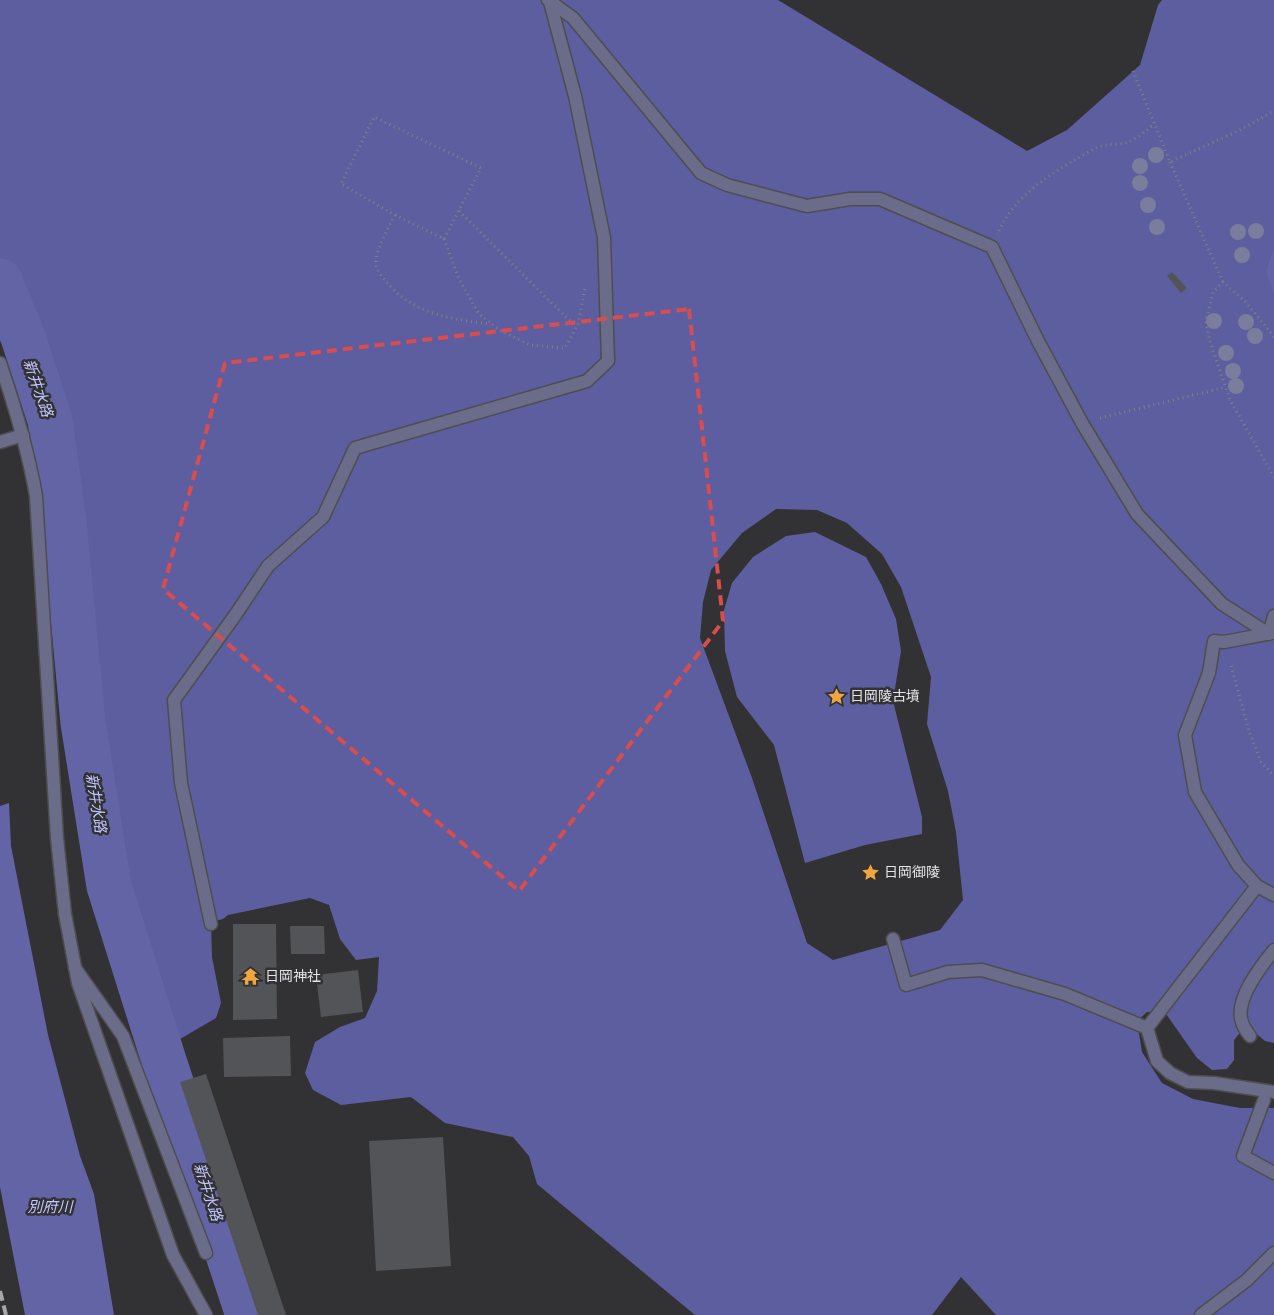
<svg xmlns="http://www.w3.org/2000/svg" width="1274" height="1315" viewBox="0 0 1274 1315" font-family="'PT Sans Narrow','Noto Sans JP',sans-serif">
<rect width="100%" height="100%" fill="#323235"/>
<path fill="#5d5e9f" fill-rule="evenodd" d="M0 0H778L1027 151 1067 130 1140 65 1158 5 1162 0H1274V1043L1265 1041 1246 1025 1234 1040V1060L1227 1069 1212 1070 1197 1058 1164 1011 1147 1012 1137 1021 1142 1052 1162 1083 1193 1099 1240 1108H1274V1315H996L961 1277 932 1315H695L537 1184 529 1156 513 1137 445 1123 411 1097 341 1105 313 1090 305 1073 315 1042 340 1027 365 1018 377 991 379 957 356 960 340 939 329 905 310 898 228 915 223 919 211 922 212 957 221 1003 216 1018 175 1042 152 1024 122 947 101 869 93 760 54 483 38 401 0 280ZM776 509 817 510 847 523 882 554 901 587 931 677 927 724 948 791 956 832 963 900 940 930 833 960 807 943 752 778 700 638 703 602 711 570 742 533Z
M815 532 866 557 881 584 896 619 901 651 893 701 922 817V834L865 845 805 863 774 745 737 697 725 651 724 610 732 583 753 557 786 536Z"/>
<path fill="#6364a6" d="M1274 248V293L1266 272Z
M9 803 11 846 48 1035 80 1156 94 1194 114 1315H25L0 1187V806Z"/>
<g fill="none" stroke-linecap="round" stroke-linejoin="round">
<path stroke="#6364a6" stroke-width="45" d="M0 281 23 337 50 420 64 522 83 723 109 886 165 1064 248 1315"/>
</g>
<path fill="#535457" d="M1172 272 1187 288 1181 293 1167 276Z
M233 924H276L277 1019 233 1020Z
M290 926H324L325 954H291Z
M358 970 363 1012 321 1017 316 975Z
M290 1036 291 1076 224 1077 223 1038Z
M206 1074 286 1315H258L180 1082Z
M443 1137 451 1266 376 1271 369 1141Z"/>
<g fill="none" stroke-linecap="round" stroke-linejoin="round">
<defs>
<path id="service" d="M548 0 573 18 701 173 727 185 807 206 850 199H880L992 247 1038 341 1082 423 1137 514 1222 604 1269 634 1274 616
M1257 886 1274 895
M211 924 181 783 174 700 236 614 268 566 323 517 355 448 587 381 608 361 604 238 575 96 550 2
M893 939 906 985 948 972 982 970 1065 994 1147 1028
M75 968 123 1036 206 1253
M1147 1028 1257 886 1238 865 1195 792 1185 735 1209 673 1214 641 1224 642 1272 633
M1147 1028 1157 1061 1170 1073 1188 1082 1214 1083 1274 1092
M1250 1036C1247 1032 1243 1027 1242 1022 1234 1000 1261 966 1274 950
M1264 1100 1243 1156 1274 1173
M1201 1315 1247 1280 1274 1253"/>
<path id="minor" d="M0 442 23 435"/>
<path id="tertiary" d="M0 363C15 407 28 450 36 496L57 838 65 914 78 983 173 1255 206 1315"/>
</defs>
<use href="#service" stroke="#4e4e51" stroke-width="15"/>
<use href="#minor" stroke="#4e4e51" stroke-width="15"/>
<use href="#tertiary" stroke="#4e4e51" stroke-width="15"/>
<path stroke="#818184" stroke-width="3" stroke-dasharray="1 4" stroke-linecap="butt" d="M1133 71 1170 162 1238 131 1274 111
M1170 162 1223 282
M459 211 576 327
M395 215 444 239 481 168 374 117 341 184 395 215C389 226 374 253 376 265 377 272 385 280 389 285 415 314 453 320 491 324
M999 231C1013 200 1040 181 1068 164 1078 158 1088 152 1098 147 1106 144 1116 145 1125 143 1136 140 1146 131 1154 124
M444 239 459 279 479 314 501 331 530 345 565 348 578 324 585 288
M1274 337 1245 301 1223 282 1213 292 1206 321 1210 342 1230 400 1274 477
M1100 418 1226 387
M1231 666 1250 734 1261 762 1274 776"/>
<use href="#service" stroke="#6a6c89" stroke-width="12"/>
<use href="#minor" stroke="#6a6c89" stroke-width="12"/>
<use href="#tertiary" stroke="#6a6c89" stroke-width="12"/>
<path stroke="#a7a7a9" stroke-width="4" stroke-dasharray="10 5" stroke-linecap="butt" d="M0 1291 6 1315"/>
</g>
<g fill="#7b7d9d">
<circle cx="1156" cy="155" r="8"/>
<circle cx="1140" cy="166" r="8"/>
<circle cx="1140" cy="183" r="8"/>
<circle cx="1148" cy="205" r="8"/>
<circle cx="1157" cy="227" r="8"/>
<circle cx="1256" cy="231" r="8"/>
<circle cx="1238" cy="232" r="8"/>
<circle cx="1242" cy="255" r="8"/>
<circle cx="1214" cy="321" r="8"/>
<circle cx="1246" cy="322" r="8"/>
<circle cx="1255" cy="336" r="8"/>
<circle cx="1226" cy="353" r="8"/>
<circle cx="1233" cy="371" r="8"/>
<circle cx="1236" cy="386" r="8"/>
</g>
<path fill="none" stroke="#d94d4e" stroke-width="4" stroke-dasharray="10 6" stroke-linejoin="round" d="M689 309 723 621 519 891 163 589 225 363Z"/>
<defs>
<symbol id="sight-bare" viewBox="-9 -9 18 18"><path d="M0-6L1.8-2.2L6-1.7L2.9 1.2L3.7 5.4L0 3.3L-3.7 5.4L-2.9 1.2L-6-1.7L-1.8-2.2Z" fill="#f0a63e" stroke="#323235" stroke-width="2.5" paint-order="stroke"/></symbol>
<symbol id="temple-bare" viewBox="-9 -9 18 18"><path d="M0-6L5-2H3V0L6.5 2.5H4V6H1.5V3h-3V6H-4V2.5H-6.5L-3 0V-2H-5Z" fill="#f0a63e" stroke="#323235" stroke-width="2.5" paint-order="stroke"/></symbol>
</defs>
<g fill-rule="evenodd">
<use href="#sight-bare" x="824" y="684" width="25" height="25"/>
<use href="#sight-bare" x="858" y="860" width="25" height="25"/>
<use href="#temple-bare" x="238" y="964" width="25" height="25"/>
</g>
<g text-anchor="middle" stroke-width="5" stroke-linejoin="round" paint-order="stroke">
<g font-size="14" fill="#e3e3e5" stroke="#323235" text-anchor="start">
<text x="850" y="701">日岡陵古墳</text>
<text x="884" y="877">日岡御陵</text>
<text x="265" y="981">日岡神社</text>
</g>
<g font-size="15" font-style="italic" fill="#c2c6ff" stroke="#323235">
<text transform="translate(38 388) rotate(71)" y="5">新井水路</text>
<text transform="translate(96 803) rotate(81)" y="5">新井水路</text>
<text transform="translate(208 1192) rotate(72)" y="5">新井水路</text>
<text x="50" y="1212">別府川</text>
</g>
</g>
</svg>
